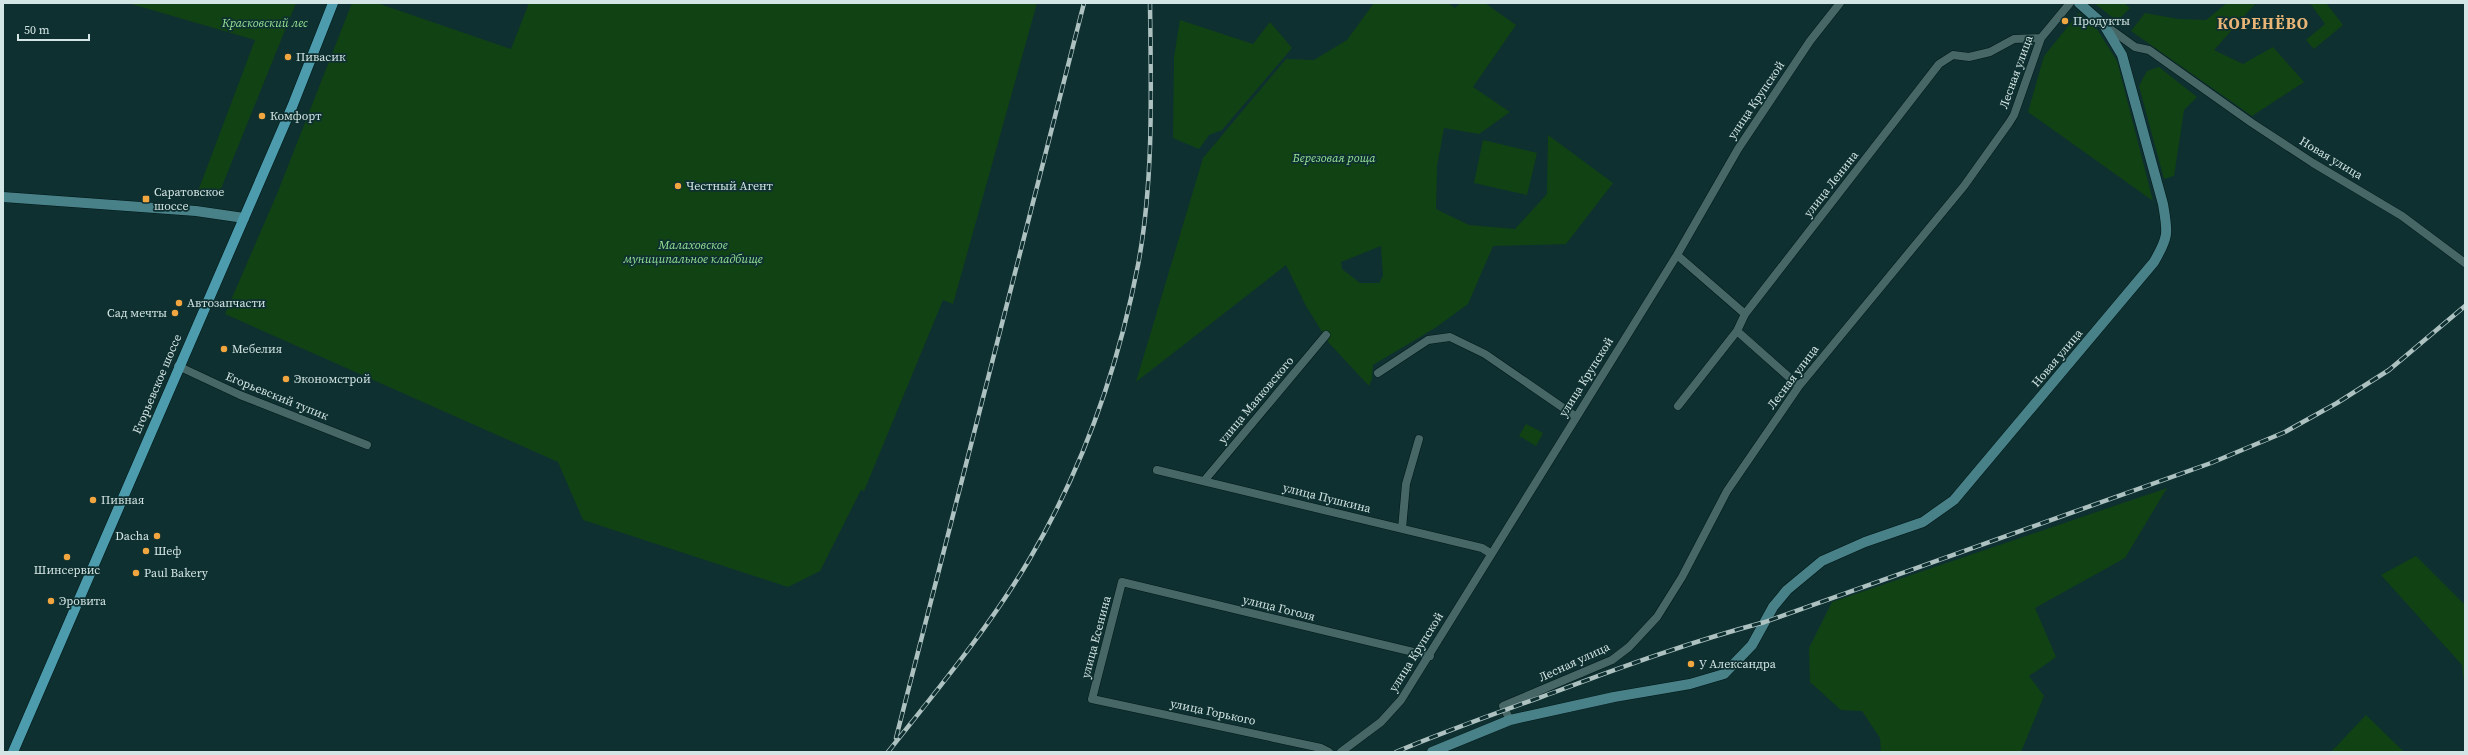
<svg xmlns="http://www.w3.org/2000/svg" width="2468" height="755" viewBox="0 0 2468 755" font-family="'Source Serif 4',serif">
<rect width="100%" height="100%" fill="#0f3030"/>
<path fill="#114214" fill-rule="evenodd" d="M128 3H296L218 196 197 194 255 40Z
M352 3H377L511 49 529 3H1037L953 304 943 300 864 491 861 490 820 571 788 587 583 520 558 462 225 314 277 194Z
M1374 3H1448L1455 8 1460 3H1485L1516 25 1473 87 1510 112 1479 134 1444 128 1437 166 1436 209 1469 225 1515 229 1547 194 1548 135 1613 183 1566 244 1493 246 1468 304 1435 328 1373 365 1372 379 1369 386 1329 343 1306 306 1286 265 1136 382 1203 158 1286 59 1314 60 1347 40ZM1381 246 1383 276 1379 283H1360L1342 269 1341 262Z
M2094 3H2124L2130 8 2117 21Z
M2227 3H2256L2214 50 2243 64 2273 47 2304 82 2252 116 2131 31 2145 13 2178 19 2206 20Z
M2310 3H2326L2343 25 2314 49 2306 40 2325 24Z
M2079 13 2095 26 2117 61 2153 201 2028 112 2044 56Z
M1180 20 1253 44 1270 22 1292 48 1222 130 1209 135 1199 149 1173 138 1174 57Z
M2159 67 2197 97 2184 110 2174 176 2164 179 2139 86 2147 71Z
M1483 140 1537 153 1527 195 1474 183Z
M1526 424 1543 433 1536 446 1519 436Z
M2167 488 2125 558 2035 608 2056 657 2029 676 2044 696 2021 752H1881L1880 738 1862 711 1841 710 1810 682 1809 648 1832 602Z
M2416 556 2465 605V690L2462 665 2381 575Z
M2366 715 2404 752H2331Z"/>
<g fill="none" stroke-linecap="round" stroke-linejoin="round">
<defs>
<path id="minor" d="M2106 26 2135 47 2149 50 2252 123 2313 163 2402 216 2465 263
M1677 255 1745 314
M1737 331 1799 386
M178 366 240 395 367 445
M1378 373 1428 340 1450 337 1485 354 1575 416
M1678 406 1737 331 1745 314 1939 64 1953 55 1969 57 1990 52 2014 39 2041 38
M1157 470 1482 548 1490 553
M1204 481 1326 335
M1402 529 1406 484 1419 439
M1510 720 1503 706 1612 660 1629 647 1657 617 1682 577 1727 491 1799 386 1964 186 2009 123 2014 115 2041 38 2070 3
M1329 752 1321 748 1092 699 1122 582 1430 656
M1341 752 1381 722 1401 700 1677 255 1738 149 1810 41 1840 3"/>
<path id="secondary" d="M3 197 196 211 244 218
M1432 752 1510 720 1614 697 1690 684 1724 674 1752 645 1773 607 1787 590 1822 561 1865 542 1923 522 1954 500 2154 262C2169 236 2168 233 2163 204L2122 55 2104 25 2079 3"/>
<path id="primary" d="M13 752 292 107 333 3"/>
</defs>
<use href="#minor" stroke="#011717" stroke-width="9"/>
<use href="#secondary" stroke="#011717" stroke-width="11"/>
<use href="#primary" stroke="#011717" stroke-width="11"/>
<use href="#minor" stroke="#466766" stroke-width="8"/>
<use href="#secondary" stroke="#498189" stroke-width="10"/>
<use href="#primary" stroke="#4c9cad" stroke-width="10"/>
<defs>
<path id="rail" d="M896 738 1084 3
M888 752C937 690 988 629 1029 560 1082 470 1118 368 1138 265 1154 180 1151 89 1150 3
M1396 752C1448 730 1502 711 1555 692 1624 666 1693 641 1765 622L2211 463 2285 432 2337 403 2389 370 2465 306"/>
</defs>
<use href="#rail" stroke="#adc1c1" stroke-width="4.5"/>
<use href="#rail" stroke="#0f3030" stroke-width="3" stroke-dasharray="9" stroke-linecap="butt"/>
</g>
<g fill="#f1a63f" stroke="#0f3030" stroke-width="1.5">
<circle cx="2065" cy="21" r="4"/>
<circle cx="288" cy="57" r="4"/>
<circle cx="262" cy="116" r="4"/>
<circle cx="678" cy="186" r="4"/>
<rect x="142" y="195" width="8" height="8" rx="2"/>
<circle cx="179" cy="303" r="4"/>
<circle cx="175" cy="313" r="4"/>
<circle cx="224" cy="349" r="4"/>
<circle cx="286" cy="379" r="4"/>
<circle cx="93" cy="500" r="4"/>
<circle cx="157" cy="536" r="4"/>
<circle cx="146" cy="551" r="4"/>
<circle cx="67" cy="557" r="4"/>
<circle cx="136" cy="573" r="4"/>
<circle cx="51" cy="601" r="4"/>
<circle cx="1691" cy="664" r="4"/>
</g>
<g text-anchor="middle" stroke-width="3.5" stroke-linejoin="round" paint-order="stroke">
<g font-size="12" fill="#d3e5e4" stroke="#0f3030" text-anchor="start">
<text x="2073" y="25">Продукты</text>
<text x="296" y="61">Пивасик</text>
<text x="270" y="120">Комфорт</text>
<text x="686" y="190">Честный Агент</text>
<text x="154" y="196">Саратовское<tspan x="154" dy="14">шоссе</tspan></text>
<text x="187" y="307">Автозапчасти</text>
<text x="167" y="317" text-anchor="end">Сад мечты</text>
<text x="232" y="353">Мебелия</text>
<text x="294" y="383">Экономстрой</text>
<text x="101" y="504">Пивная</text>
<text x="149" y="540" text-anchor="end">Dacha</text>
<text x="154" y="555">Шеф</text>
<text x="67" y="574" text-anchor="middle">Шинсервис</text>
<text x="144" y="577">Paul Bakery</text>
<text x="59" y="605">Эровита</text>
<text x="1699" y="668">У Александра</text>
</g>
<g font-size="12" font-style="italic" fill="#95e395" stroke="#0f3030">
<text x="265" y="27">Красковский лес</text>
<text x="1334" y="162">Березовая роща</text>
<text x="693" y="249">Малаховское<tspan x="693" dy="14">муниципальное кладбище</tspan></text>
</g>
<g font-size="12" fill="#d3e5e4" stroke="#0f3030">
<text transform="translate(2016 72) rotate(-70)" y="4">Лесная улица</text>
<text transform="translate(1756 100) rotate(-56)" y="4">улица Крупской</text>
<text transform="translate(2331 158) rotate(31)" y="4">Новая улица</text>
<text transform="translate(1831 184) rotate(-52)" y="4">улица Ленина</text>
<text transform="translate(2057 358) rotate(-50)" y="4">Новая улица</text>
<text transform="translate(1586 377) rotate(-58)" y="4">улица Крупской</text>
<text transform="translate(1793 377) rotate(-53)" y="4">Лесная улица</text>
<text transform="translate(157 384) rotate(-67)" y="4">Егорьевское шоссе</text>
<text transform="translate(277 396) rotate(22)" y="4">Егорьевский тупик</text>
<text transform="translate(1256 400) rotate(-50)" y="4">улица Маяковского</text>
<text transform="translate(1327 498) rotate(14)" y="4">улица Пушкина</text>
<text transform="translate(1279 608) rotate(14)" y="4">улица Гоголя</text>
<text transform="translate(1096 637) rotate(-75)" y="4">улица Есенина</text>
<text transform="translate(1416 652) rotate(-58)" y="4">улица Крупской</text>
<text transform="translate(1574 662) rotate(-25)" y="4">Лесная улица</text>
<text transform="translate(1213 712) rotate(12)" y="4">улица Горького</text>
</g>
<g font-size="16" font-weight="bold" letter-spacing="1" fill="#eab677" stroke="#0f3030">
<text x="2263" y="29">КОРЕНЁВО</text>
</g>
</g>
<rect width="2468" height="755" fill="none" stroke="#d3e5e4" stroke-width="8"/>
<path d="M18 34v6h71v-6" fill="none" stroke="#d3e5e4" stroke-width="2"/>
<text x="24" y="34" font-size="12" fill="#d3e5e4" stroke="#0f3030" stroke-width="3" paint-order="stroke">50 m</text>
</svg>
